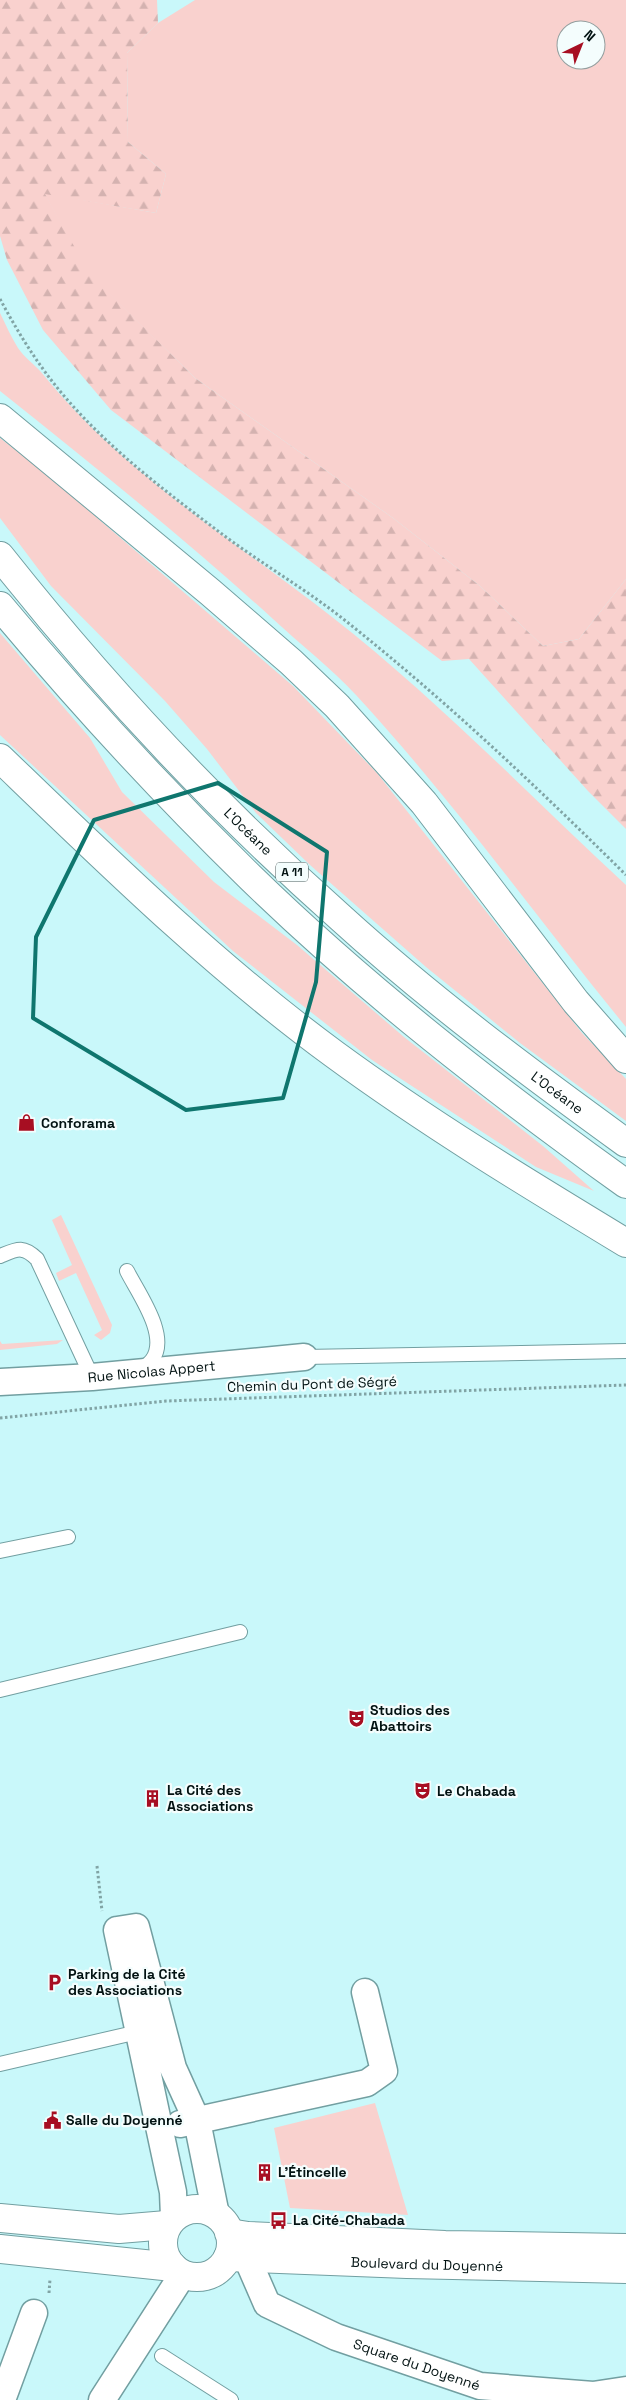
<svg xmlns="http://www.w3.org/2000/svg" width="626" height="2400" viewBox="0 0 626 2400" font-family="'Space Grotesk',sans-serif">
<defs>
<pattern id="forest-firs" width="22" height="20" patternUnits="userSpaceOnUse" patternTransform="scale(1.25)"><rect width="22" height="20" fill="#f9d1ce"/><path d="M5 1l3.5 6h-7zM16 11l3.5 6h-7z" fill="#d4b2b0"/></pattern>
</defs>
<rect width="100%" height="100%" fill="#c9f8fa"/>
<path fill="#f9d1ce" fill-rule="evenodd" d="M195 0H626V579L579 639 543 646 480 586 393 518 195 378 88 273 44 193 156 213 166 174 128 142 127 53 158 23ZM566 30H596V60H566Z
M0 313C6 325 11 337 18 348 24 357 34 364 41 372 122 472 232 539 332 617 437 699 529 795 626 885V1027C536 917 453 800 356 695 331 668 300 644 273 619 185 539 93 465 0 391Z
M0 438 39 468 293 686 377 773 582 1033 626 1079V1121L520 1043 426 967 310 865 256 813 207 749 165 701 51 586 0 518Z
M0 633 90 738 122 792 214 882 297 945 404 1037 543 1146 594 1191 536 1167 372 1060 233 951 13 747 0 735Z
M61 1215 112 1325 110 1333 101 1340 94 1335 102 1330 76 1273 59 1281 56 1273 72 1265 52 1220Z
M63 1340 57 1344 0 1350V1341L2 1344Z
M375 2103 408 2215 290 2208 274 2128Z"/>
<path fill="url(#forest-firs)" d="M0 0H157L158 23 127 53 128 142 166 174 156 213 45 194 89 273 195 378 393 518 480 586 543 646 579 639 626 579V829L588 791 469 659 442 661 111 410 43 330 7 260 0 236Z"/>
<g fill="none" stroke-linecap="round" stroke-linejoin="round">
<defs>
<path id="service" d="M0 1256C17 1249 23 1245 37 1259L92 1377
M127 1271C138 1293 170 1336 152 1360 149 1364 143 1368 140 1371
M304 1357 626 1351
M0 1551 68 1537
M0 1690 240 1632
M0 2064 138 2032
M162 2356 231 2400"/>
<g id="minor">
<path id="s1" d="M0 1382 92 1377 304 1357"/>
<path d="M180 2124 367 2083 384 2071 365 1992"/>
<path d="M174 2217 173 2192 117 1930 136 1927 173 2068 197 2121 216 2215"/>
<path id="s2" d="M247 2258 267 2304 336 2337 480 2386 593 2395 626 2390"/>
<path d="M2 2400 34 2313"/>
<path d="M102 2400 183 2274"/>
</g>
<g id="secondary">
<circle cx="197" cy="2243" r="34"/>
<path d="M0 2218 119 2229 167 2225"/>
<path d="M229 2233 248 2236 445 2245 626 2248"/>
<path d="M0 2249 173 2267"/>
<path id="s3" d="M228 2257 407 2264 626 2269"/>
</g>
<g id="motorway">
<path d="M0 418 210 592 291 662 337 706 424 803 576 1002 626 1059"/>
<path id="s4" d="M0 556C103 686 217 808 341 918 430 999 528 1072 626 1143"/>
<path d="M0 606C79 701 162 791 250 877 366 990 495 1090 626 1184"/>
<path d="M0 758C107 861 214 966 334 1054 428 1123 527 1183 626 1243"/>
</g>
</defs>
<use href="#service" stroke="#729fa1" stroke-width="16"/>
<use href="#minor" stroke="#729fa1" stroke-width="29"/>
<use href="#secondary" stroke="#729fa1" stroke-width="30"/>
<use href="#motorway" stroke="#729fa1" stroke-width="30"/>
<path stroke="#81a4a5" stroke-width="3" stroke-dasharray="2.5 2.5" stroke-linecap="butt" d="M0 299C13 323 27 347 43 369 91 436 161 488 226 537 264 565 305 589 342 618 442 697 535 785 626 875
M0 1418 166 1401 626 1385
M97 1866 102 1911
M49 2293 50 2279"/>
<use href="#service" stroke="#fff" stroke-width="14"/>
<use href="#minor" stroke="#fff" stroke-width="26"/>
<use href="#secondary" stroke="#fff" stroke-width="28"/>
<use href="#motorway" stroke="#fff" stroke-width="28"/>
</g>
<path fill="none" stroke="#0f766e" stroke-width="4" stroke-linejoin="round" d="M218 783 327 852 316 982 283 1098 186 1110 33 1018 36 937 94 820Z"/>
<defs>
<symbol id="shop-bare" viewBox="-9 -9 18 18"><path d="M-5-2.5h2.3a2.7 3.5 0 0 1 5.4 0H5L5.5 6h-11ZM-1.5-2.5h3a1.5 2.3 0 0 0-3 0Z" fill="#a70e22" stroke="#f4fdfd" stroke-width="2.5" paint-order="stroke"/></symbol>
<symbol id="theatre-bare" viewBox="-9 -9 18 18"><path d="M-5-5.5Q0-4 5-5.5V0Q5 5 0 6Q-5 5-5 0ZM-3.3-2.5H-1v1.5H-3.3ZM1-2.5H3.3v1.5H1ZM-2.8 1Q0 5.5 2.8 1Z" fill="#a70e22" stroke="#f4fdfd" stroke-width="2.5" paint-order="stroke"/></symbol>
<symbol id="building-bare" viewBox="-9 -9 18 18"><path d="M-4-6H4V6H1V3H-1V6H-4ZM-2.5-4.3h1.7v1.8h-1.7ZM.8-4.3h1.7v1.8H.8ZM-2.5-1h1.7V.8h-1.7ZM.8-1h1.7V.8H.8Z" fill="#a70e22" stroke="#f4fdfd" stroke-width="2.5" paint-order="stroke"/></symbol>
<symbol id="parking-bare" viewBox="-9 -9 18 18"><path d="M-3.5-5.5H1a3.5 3.5 0 0 1 0 7H-1V5.5H-3.5ZM-1-3.4V-.6H.8a1.4 1.4 0 0 0 0-2.8Z" fill="#a70e22" stroke="#f4fdfd" stroke-width="2.5" paint-order="stroke"/></symbol>
<symbol id="civic-bare" viewBox="-9 -9 18 18"><path d="M-.6-6.5H3V-4.5H.6V-3L4-1V1h2V6H-6V1h2V-1L-.6-3ZM-1.2 2.5V6h2.4V2.5Z" fill="#a70e22" stroke="#f4fdfd" stroke-width="2.5" paint-order="stroke"/></symbol>
<symbol id="bus-bare" viewBox="-9 -9 18 18"><path d="M-5-6H5V4H4V6H2V4H-2V6H-4V4H-5ZM-3.5-4V0h7V-4ZM-3.5 1.2v1.5H-2V1.2ZM2 1.2v1.5H3.5V1.2Z" fill="#a70e22" stroke="#f4fdfd" stroke-width="2.5" paint-order="stroke"/></symbol>
</defs>
<g fill-rule="evenodd">
<use href="#shop-bare" x="14" y="1110" width="25" height="25"/>
<use href="#theatre-bare" x="344" y="1706" width="25" height="25"/>
<use href="#theatre-bare" x="410" y="1778" width="25" height="25"/>
<use href="#building-bare" x="140" y="1786" width="25" height="25"/>
<use href="#parking-bare" x="42" y="1970" width="25" height="25"/>
<use href="#civic-bare" x="40" y="2108" width="25" height="25"/>
<use href="#building-bare" x="252" y="2160" width="25" height="25"/>
<use href="#bus-bare" x="266" y="2208" width="25" height="25"/>
</g>
<g text-anchor="middle" stroke-width="4.5" stroke-linejoin="round" paint-order="stroke">
<rect fill="#f4fdfd" stroke="#4b5858" stroke-width="1" x="276" y="862.5" width="32" height="19" rx="4"/>
<g font-size="12" font-weight="bold" fill="#021212">
<text x="292" y="876">A 11</text>
</g>
<g font-size="14" fill="#021212" stroke="#f4fdfd">
<text dy="5" stroke="none"><textPath href="#s4" startOffset="371">L’Océane</textPath></text>
<text dy="5" stroke="none"><textPath href="#s4" startOffset="776">L’Océane</textPath></text>
<text dy="5" stroke="none"><textPath href="#s1" startOffset="152">Rue Nicolas Appert</textPath></text>
<text transform="translate(312 1384) rotate(-2)" y="5">Chemin du Pont de Ségré</text>
<text dy="5" stroke="none"><textPath href="#s3" startOffset="199">Boulevard du Doyenné</textPath></text>
<text dy="5" stroke="none"><textPath href="#s2" startOffset="212">Square du Doyenné</textPath></text>
</g>
<g font-size="14" font-weight="bold" fill="#021212" stroke="#f4fdfd" text-anchor="start">
<text x="41" y="1128">Conforama</text>
<text x="370" y="1715">Studios des<tspan x="370" dy="16">Abattoirs</tspan></text>
<text x="167" y="1795">La Cité des<tspan x="167" dy="16">Associations</tspan></text>
<text x="437" y="1796">Le Chabada</text>
<text x="68" y="1979">Parking de la Cité<tspan x="68" dy="16">des Associations</tspan></text>
<text x="66" y="2125">Salle du Doyenné</text>
<text x="278" y="2177">L'Étincelle</text>
<text x="293" y="2225">La Cité-Chabada</text>
</g>
</g>
<g transform="translate(581 45) rotate(43)"><circle r="24" fill="#f4fdfd" stroke="#939f9f"/>
<path d="M0-4L9 19L0 12L-9 19Z" fill="#a70e22"/>
<text y="-8" font-size="14" font-weight="bold" text-anchor="middle" fill="#021212">N</text>
</g>
</svg>
